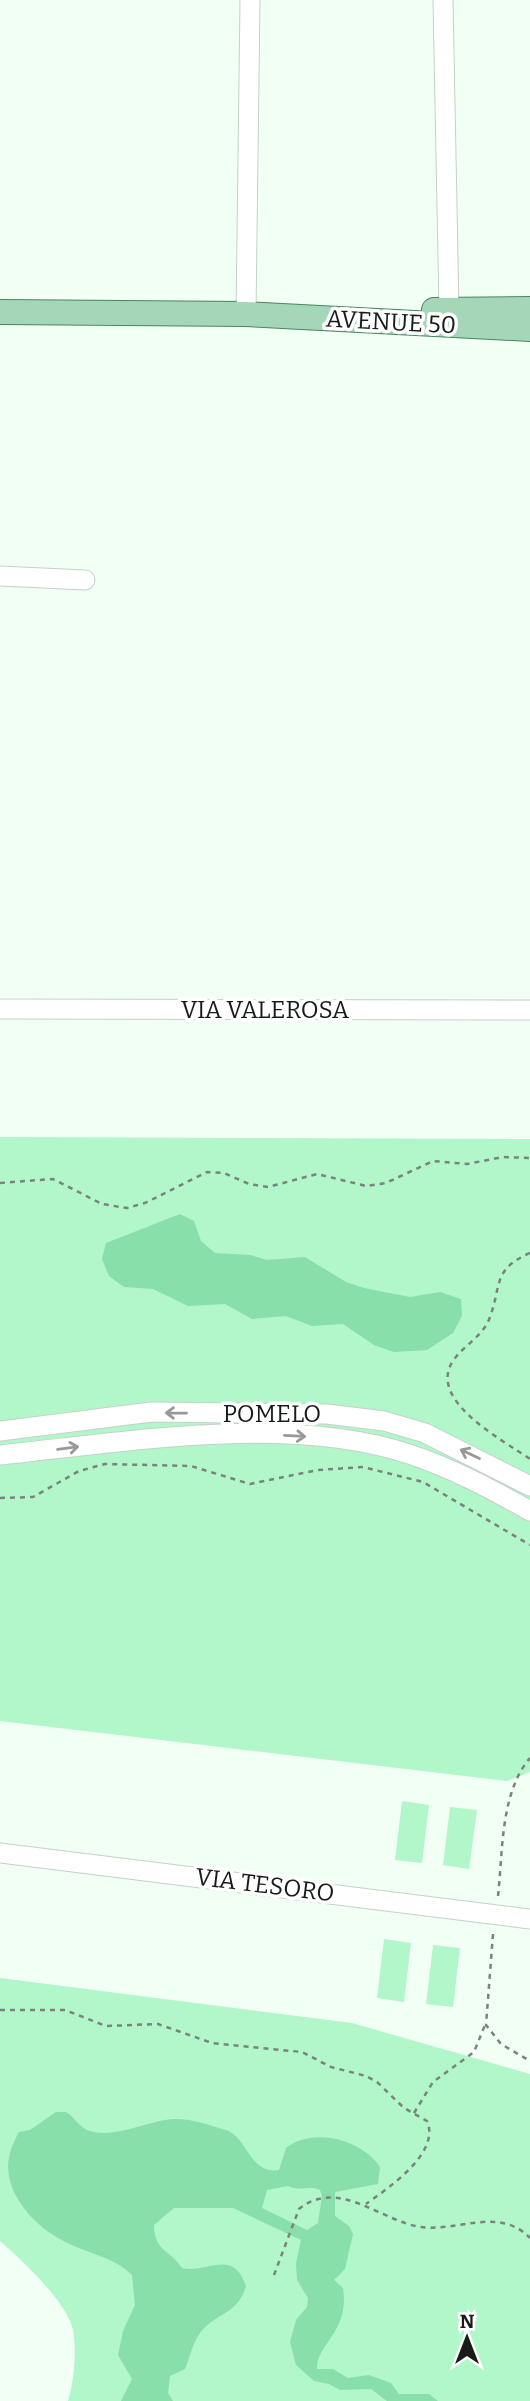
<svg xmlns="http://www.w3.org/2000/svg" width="530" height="2401" viewBox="0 0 530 2401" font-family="Bitter,serif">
<rect width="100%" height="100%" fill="#f1fff5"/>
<path fill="#b1f7c9" d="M0 1137 530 1139V1772L507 1781 0 1721Z
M402 1801 429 1805 422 1863 395 1860Z
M450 1807 477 1810 469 1869 443 1865Z
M384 1939 411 1943 404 2002 377 1998Z
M433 1945 460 1948 453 2007 426 2004Z
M0 1978 352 2023 530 2074V2401H68C74 2381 77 2351 73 2330 68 2303 21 2259 0 2241Z"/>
<path fill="#88dfa9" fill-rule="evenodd" d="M180 1214 194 1221 201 1241 215 1253 250 1255 267 1260 305 1257 346 1282 364 1288 410 1297 440 1292 461 1299 462 1316 453 1333 427 1350 394 1352 374 1345 343 1324 312 1326 286 1316 252 1319 225 1304 188 1306 153 1289 124 1287 109 1276 102 1259 106 1243Z
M56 2112H66C74 2117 79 2126 87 2130 112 2140 147 2121 173 2119 189 2118 210 2125 226 2130 248 2138 250 2175 279 2170L286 2148C313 2127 361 2139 380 2167L378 2184 335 2192V2216L349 2226 353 2234 345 2269 334 2280 343 2288C350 2332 316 2344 317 2369H333L348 2378 369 2375 391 2383 399 2394H429L438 2401H387L371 2389 340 2390 329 2384 314 2381 296 2365 290 2342 296 2320 307 2307 308 2298 297 2280 296 2263 301 2240 233 2208H174L154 2225C154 2251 170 2250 182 2268 206 2274 233 2247 246 2286 237 2316 217 2311 200 2333 192 2344 190 2357 185 2369L170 2376 168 2393 173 2401H121L132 2379 118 2355 123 2331 135 2305 132 2275C118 2261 102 2257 84 2250 54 2239 30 2222 15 2194 4 2171 7 2153 19 2132L30 2130ZM288 2186C299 2192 310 2185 320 2190L322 2196 318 2223 307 2230 262 2208 267 2190Z"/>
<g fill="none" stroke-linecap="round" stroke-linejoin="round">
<defs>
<path id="minor" d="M443 0 449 310
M246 314 250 0
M0 576 85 580
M0 1009 530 1010
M0 1431 151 1412 327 1414 384 1421 425 1433 530 1486
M0 1455C126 1442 287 1414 409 1454 452 1468 491 1489 530 1511
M0 1853 530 1919"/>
<path id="major" d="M434 310 530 309
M0 312 246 314 530 329"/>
</defs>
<use href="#minor" stroke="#c4d2c8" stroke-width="21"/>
<use href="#major" stroke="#4b8461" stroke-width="26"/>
<path stroke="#7a837c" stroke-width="2.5" stroke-dasharray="5 5" stroke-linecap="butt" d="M0 1183 53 1179 102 1204 127 1208 145 1203 207 1172 224 1173 249 1184 268 1187 317 1174 366 1186 386 1183 433 1161 467 1164 503 1157 530 1158
M530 1253C492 1270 502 1284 490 1317 484 1335 466 1344 455 1358 423 1399 503 1440 530 1459
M0 1498 33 1497 79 1471 105 1464 191 1466 250 1484 318 1470 363 1467 423 1482 530 1545
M498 1896C503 1852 500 1793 530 1758
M493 1934 486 2025 501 2044 530 2061
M0 2010H65L106 2026 158 2024 212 2043 302 2052 331 2067 366 2076 377 2082 404 2108 427 2121C441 2153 388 2188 366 2204
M414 2113 433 2082 474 2052 485 2025
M274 2275 299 2209C339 2177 382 2222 421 2227 458 2232 499 2206 530 2238"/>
<use href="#minor" stroke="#fff" stroke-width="19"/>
<use href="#major" stroke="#a4d7b8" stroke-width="24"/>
</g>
<defs><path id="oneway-shaft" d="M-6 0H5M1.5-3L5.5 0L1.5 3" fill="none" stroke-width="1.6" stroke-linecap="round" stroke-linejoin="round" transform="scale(1.75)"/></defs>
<g stroke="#979997">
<use href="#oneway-shaft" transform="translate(176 1413) rotate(-179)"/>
<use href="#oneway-shaft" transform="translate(295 1436) rotate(3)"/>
<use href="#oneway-shaft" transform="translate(68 1448) rotate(-7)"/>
<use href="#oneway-shaft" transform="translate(470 1454) rotate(-155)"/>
</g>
<g text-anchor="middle" stroke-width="7" stroke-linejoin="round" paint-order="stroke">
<g font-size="24" fill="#171c18" stroke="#fff">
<text transform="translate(391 322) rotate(3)" y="8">AVENUE 50</text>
<text x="265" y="1018">VIA VALEROSA</text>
<text x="272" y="1422">POMELO</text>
<text transform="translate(265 1885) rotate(7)" y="8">VIA TESORO</text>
</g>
</g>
<g transform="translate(467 2338)" stroke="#ffffff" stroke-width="5" paint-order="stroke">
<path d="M0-5L12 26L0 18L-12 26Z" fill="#171c18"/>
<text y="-10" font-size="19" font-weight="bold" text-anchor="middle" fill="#171c18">N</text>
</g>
</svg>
